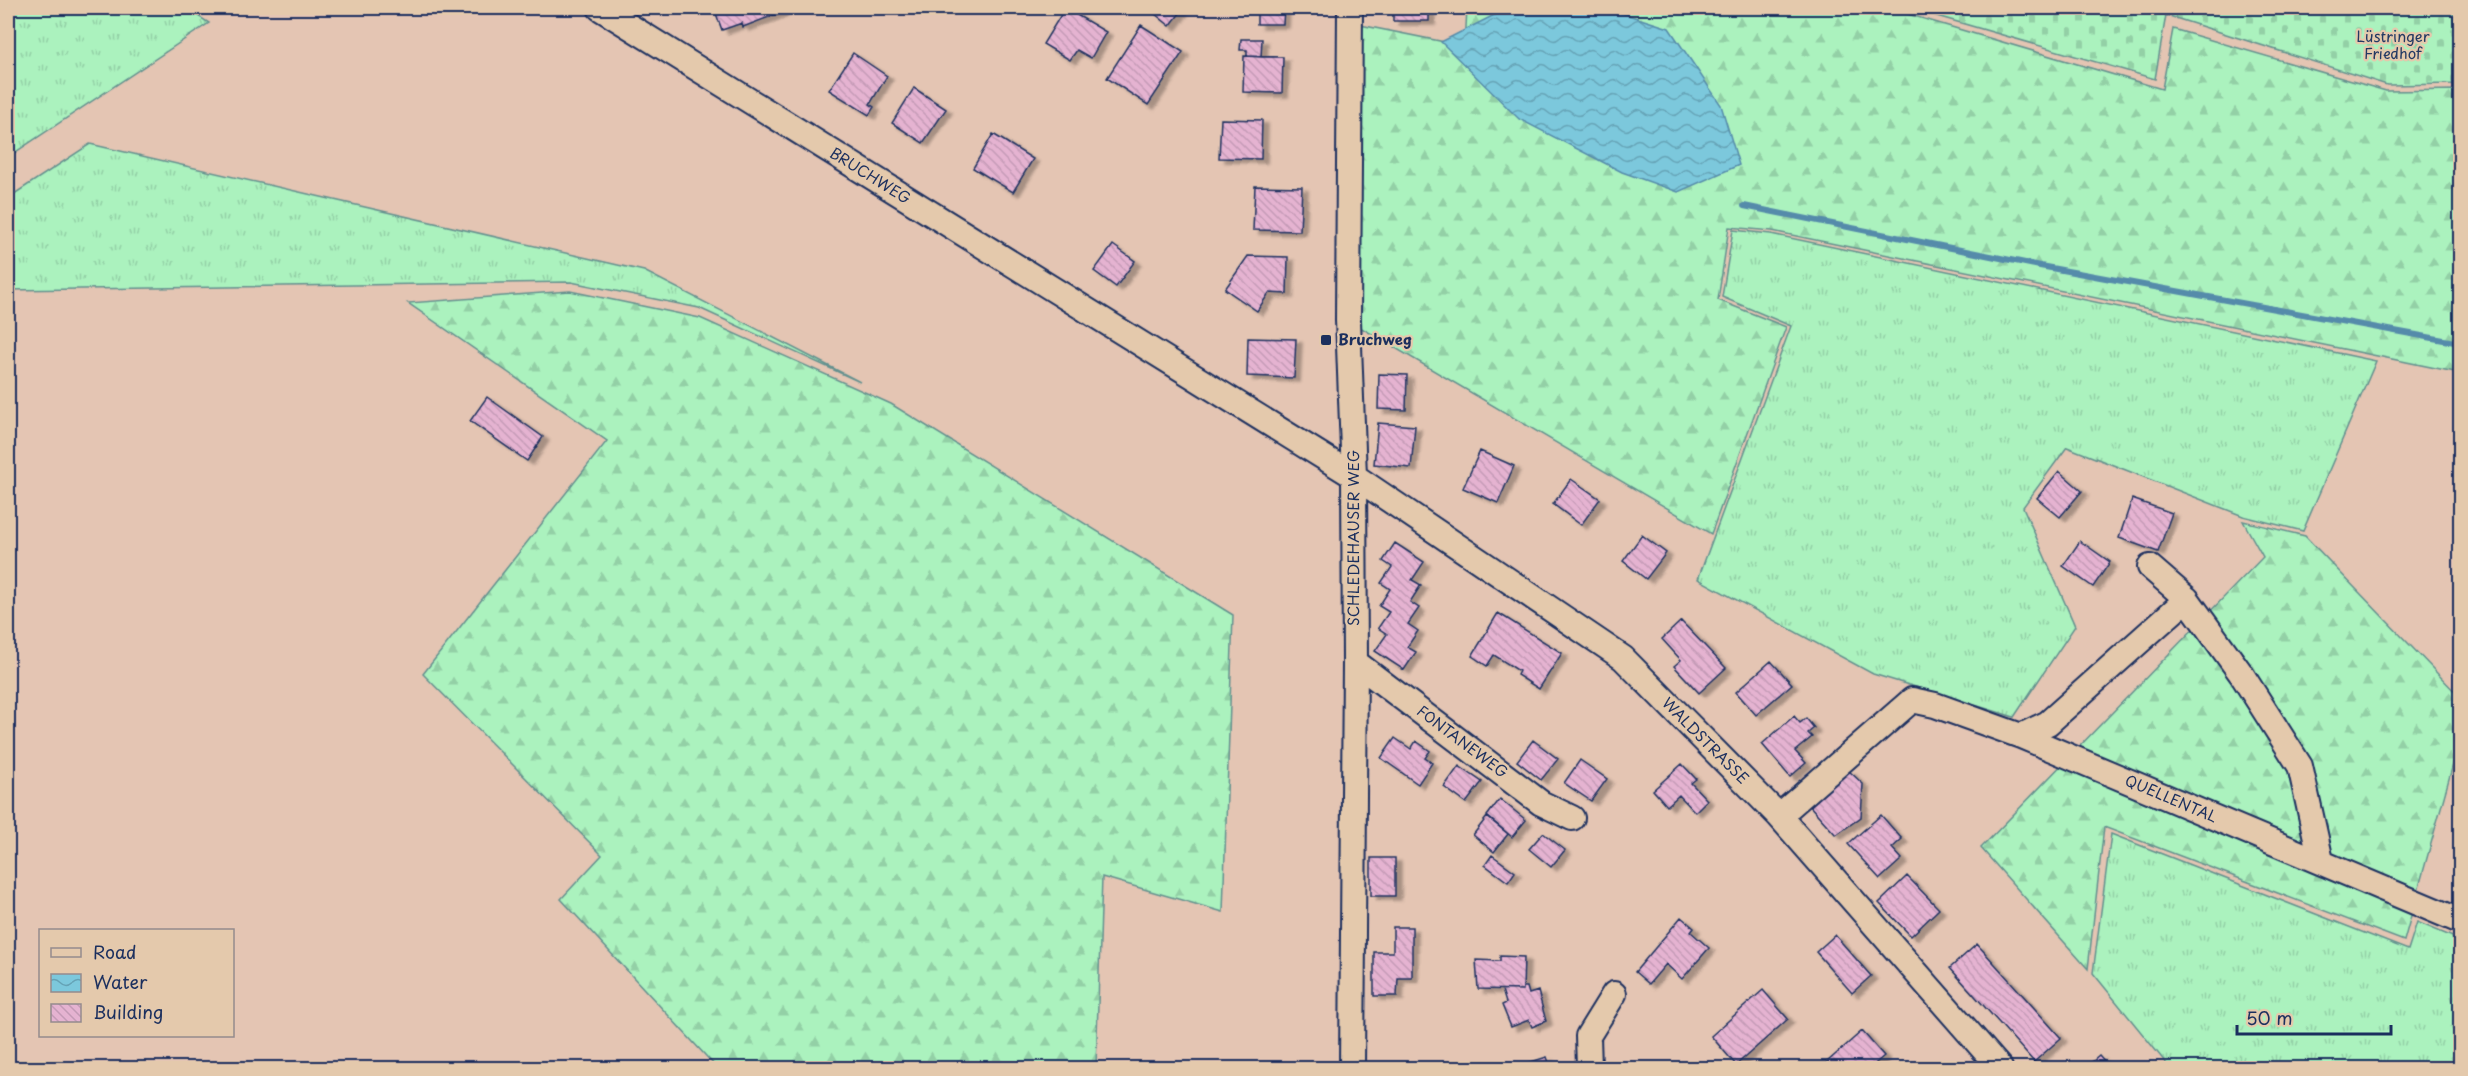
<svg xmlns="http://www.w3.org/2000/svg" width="2468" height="1076" viewBox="0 0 2468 1076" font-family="'Playpen Sans',sans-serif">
<defs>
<pattern id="grass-tufts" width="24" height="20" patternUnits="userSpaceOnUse" patternTransform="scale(1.5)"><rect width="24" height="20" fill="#abf2be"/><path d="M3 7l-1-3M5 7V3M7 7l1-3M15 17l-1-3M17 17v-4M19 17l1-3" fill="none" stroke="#93d0a6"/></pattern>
<pattern id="forest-firs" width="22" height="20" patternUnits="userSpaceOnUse" patternTransform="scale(1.5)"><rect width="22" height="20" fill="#abf2be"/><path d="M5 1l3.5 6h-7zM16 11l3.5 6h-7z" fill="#93d0a6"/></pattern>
<pattern id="cemetery-stones" width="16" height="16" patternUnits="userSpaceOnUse" patternTransform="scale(1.5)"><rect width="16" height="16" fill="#abf2be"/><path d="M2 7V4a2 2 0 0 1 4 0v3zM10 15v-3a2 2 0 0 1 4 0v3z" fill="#93d0a6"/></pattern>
<pattern id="water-waves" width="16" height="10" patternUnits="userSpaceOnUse" patternTransform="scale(1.5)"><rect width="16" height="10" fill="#7cc8dc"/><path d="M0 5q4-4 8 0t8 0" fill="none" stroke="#65a3b6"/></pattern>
<pattern id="building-back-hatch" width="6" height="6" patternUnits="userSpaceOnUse" patternTransform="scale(1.5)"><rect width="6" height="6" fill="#e5b3d1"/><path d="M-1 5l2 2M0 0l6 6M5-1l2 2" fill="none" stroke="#c49ab6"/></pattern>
<filter id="shadow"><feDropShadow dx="6" dy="4" stdDeviation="1.5" flood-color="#0004"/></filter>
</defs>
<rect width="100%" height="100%" fill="#e4c5b3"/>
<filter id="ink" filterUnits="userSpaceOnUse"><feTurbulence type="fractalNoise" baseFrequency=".0167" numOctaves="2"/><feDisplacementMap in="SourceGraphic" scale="12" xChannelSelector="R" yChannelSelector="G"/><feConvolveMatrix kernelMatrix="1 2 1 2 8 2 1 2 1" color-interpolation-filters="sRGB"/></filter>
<g filter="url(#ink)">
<path fill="url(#grass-tufts)" stroke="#63908e" stroke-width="1.5" d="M8 8H186L209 23 8 157Z
M90 144 644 271 860 382 699 308 571 282 8 290V198Z
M1733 230 1771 234 2376 361 2303 531 2243 516 2067 447 2023 507 2075 626 2014 717 1873 674 1698 579 1791 326 1722 297Z
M2111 834 2408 950 2417 922 2460 940V1068H2170L2093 973Z"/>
<path fill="url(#forest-firs)" stroke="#63908e" stroke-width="1.5" d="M1467 8H1887L2162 89 2173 29 2386 91 2460 90V373L1772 231 1729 227 1718 300 1786 327 1711 534 1348 320 1350 23 1465 46Z
M570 291 700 318 891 404 1233 615 1223 912 1102 877 1096 1068H717L561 899 602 855 423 674 607 441 408 303Z
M2243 521 2305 536 2460 697V739L2404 941 2104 827 2088 969 1981 848 2263 557Z"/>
<path fill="url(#cemetery-stones)" stroke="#63908e" stroke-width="1.5" d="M1909 8H2453L2456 84 2387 85 2166 15 2155 79Z"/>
<path fill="url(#water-waves)" stroke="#558baa" stroke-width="1.5" d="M1508 8H1606L1669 28 1721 105 1739 165 1678 192 1622 172 1519 119 1441 42Z"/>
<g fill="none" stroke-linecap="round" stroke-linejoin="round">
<path stroke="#558baa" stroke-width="6" d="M1744 206 2040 266 2460 343"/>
</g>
<path fill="url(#building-back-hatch)" stroke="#1b2f5e" stroke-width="1.5" filter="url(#shadow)" d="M714 8H783H780L782 12 743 27 742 23 722 30Z
M1065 8 1106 32 1091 58 1077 50 1070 60 1043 44Z
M1160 8H1184L1170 26 1155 14Z
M1257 8H1284L1283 24H1257Z
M1393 8H1429V21H1393Z
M1141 25 1183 52 1148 105 1107 78Z
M1241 39H1262L1261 57 1247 56V50H1240Z
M853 53 887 76 870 104 874 107 869 115 829 90Z
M1244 56 1283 57 1282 93 1243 92Z
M914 88 946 109 923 143 892 123Z
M1221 119 1262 120 1261 159 1219 158Z
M993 134 1033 159 1013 192 973 168Z
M1255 186 1302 187 1300 231 1253 230Z
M1113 245 1135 261 1116 287 1094 271Z
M1248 256 1288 257 1287 294 1269 293 1257 311 1225 289Z
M1248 338 1296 339 1294 378 1247 376Z
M1379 374 1407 375 1406 410 1378 409Z
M487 397 543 437 527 461 470 421Z
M1378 423 1415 426 1411 468 1374 464Z
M1480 451 1514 466 1498 503 1463 488Z
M2059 471 2082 491 2060 517 2037 498Z
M1571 479 1600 499 1581 525 1553 504Z
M2132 499 2172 513 2158 552 2119 538Z
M1642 535 1666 553 1646 579 1623 561Z
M2080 541 2110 562 2093 587 2063 566Z
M1395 543 1424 562 1412 580 1421 585 1410 602 1419 608 1408 624 1418 631 1407 647 1416 652 1404 670 1375 651 1387 634 1378 628 1389 612 1379 606 1390 589 1381 583 1392 567 1383 561Z
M1498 613 1562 653 1539 689 1517 675 1519 671 1494 655 1487 666 1472 656Z
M1681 621 1726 668 1699 693 1674 666 1681 660 1662 639Z
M1771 661 1792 684 1756 715 1736 692Z
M1794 716 1800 723 1806 718 1814 728 1808 733 1812 737 1795 751 1806 763 1790 777 1762 744Z
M1395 738 1411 749 1416 741 1430 751 1425 758 1432 763 1418 784 1381 758Z
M1533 740 1558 759 1541 780 1517 761Z
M1580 760 1607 779 1591 801 1564 783Z
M1682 764 1696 779 1691 783 1707 800 1695 812 1679 795 1667 806 1653 790Z
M1459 766 1482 782 1466 803 1444 787Z
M1848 770 1863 784 1861 817 1836 835 1809 805Z
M1500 799 1526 820 1512 837 1487 816Z
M1881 815 1902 839 1892 848 1902 859 1880 879 1848 844Z
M1487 817 1508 834 1494 852 1473 835Z
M1543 833 1565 850 1551 867 1529 849Z
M1492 855 1515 872 1508 882 1485 865Z
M1371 858H1395V896H1371Z
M1907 876 1939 909 1911 936 1879 903Z
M1681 917 1694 928 1691 932 1709 948 1682 979 1666 964 1649 984 1635 972Z
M1393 927H1412V978H1398L1397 996H1374V952H1393Z
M1835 935 1871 976 1852 993 1816 952Z
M1977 944 2061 1038 2034 1062 1950 968Z
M1500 956 1524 957 1523 990 1478 989 1476 960 1500 961Z
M1523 987H1527L1529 994 1538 991 1546 1021 1532 1027 1529 1020 1511 1027 1502 1005 1506 1003 1502 990H1523Z
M1763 990 1788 1019 1736 1065 1711 1036Z
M1862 1031 1884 1056 1870 1068H1833L1827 1062Z
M2099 1056 2110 1068H2085Z
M1547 1057 1551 1068H1512Z
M1609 1063H1636V1068H1609Z"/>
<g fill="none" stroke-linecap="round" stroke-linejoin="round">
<defs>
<path id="street" d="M600 8 1354 476 1623 658 1779 816 2000 1068
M1350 8 1348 320 1354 476 1355 662 1352 1068
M2150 567 2187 599 2242 675 2300 766 2321 861
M1355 662 1541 803 1572 818
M2021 736 2048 723 2187 599
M1779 816 1912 700 1935 705 2021 736 2460 921
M1589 1068 1588 1036 1614 994"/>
</defs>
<use href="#street" stroke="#1b2f5e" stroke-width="28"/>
<use href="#street" stroke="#e4c9ac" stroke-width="24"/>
</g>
</g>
<rect fill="#1b2f5e" stroke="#e4c9ac" stroke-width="2" x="1320" y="334" width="12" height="12" rx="3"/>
<g text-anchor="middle" stroke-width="4.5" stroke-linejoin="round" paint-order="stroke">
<g font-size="15" fill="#223963" stroke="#e4c9ac">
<text x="2393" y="42">Lüstringer<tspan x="2393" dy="17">Friedhof</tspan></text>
</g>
<g font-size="15" fill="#1b2f5e" stroke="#e4c9ac">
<text transform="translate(870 176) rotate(32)" y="5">BRUCHWEG</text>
<text transform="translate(1354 538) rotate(-90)" y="5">SCHLEDEHAUSER WEG</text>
<text transform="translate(1705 741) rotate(45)" y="5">WALDSTRASSE</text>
<text transform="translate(1462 742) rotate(37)" y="5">FONTANEWEG</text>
<text transform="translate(2171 799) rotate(23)" y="5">QUELLENTAL</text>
</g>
<g font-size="15" font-weight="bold" fill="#1b2f5e" stroke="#e4c9ac" text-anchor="start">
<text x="1338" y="345">Bruchweg</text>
</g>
</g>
<rect width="2468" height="1076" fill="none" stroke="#e4c9ac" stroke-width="30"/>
<rect x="15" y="15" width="2438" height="1046" fill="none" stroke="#1b2f5e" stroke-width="2" filter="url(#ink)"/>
<rect x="39" y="929" width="195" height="108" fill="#e4c9ac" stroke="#948b8d" stroke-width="1.5"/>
<rect x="51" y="948" width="30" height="9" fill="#e4c9ac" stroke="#948b8d" stroke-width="1.5"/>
<text x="93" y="959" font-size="18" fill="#1b2f5e">Road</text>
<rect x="51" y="974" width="30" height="18" fill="url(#water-waves)" stroke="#948b8d" stroke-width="1.5"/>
<text x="93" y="989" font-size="18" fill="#1b2f5e">Water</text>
<rect x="51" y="1004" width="30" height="18" fill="url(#building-back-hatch)" stroke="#948b8d" stroke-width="1.5"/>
<text x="93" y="1019" font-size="18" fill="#1b2f5e">Building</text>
<path d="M2237 1025v9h154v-9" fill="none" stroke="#1b2f5e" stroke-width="3"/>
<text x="2246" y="1025" font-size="18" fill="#1b2f5e" stroke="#e4c9ac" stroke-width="4.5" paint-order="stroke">50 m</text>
</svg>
